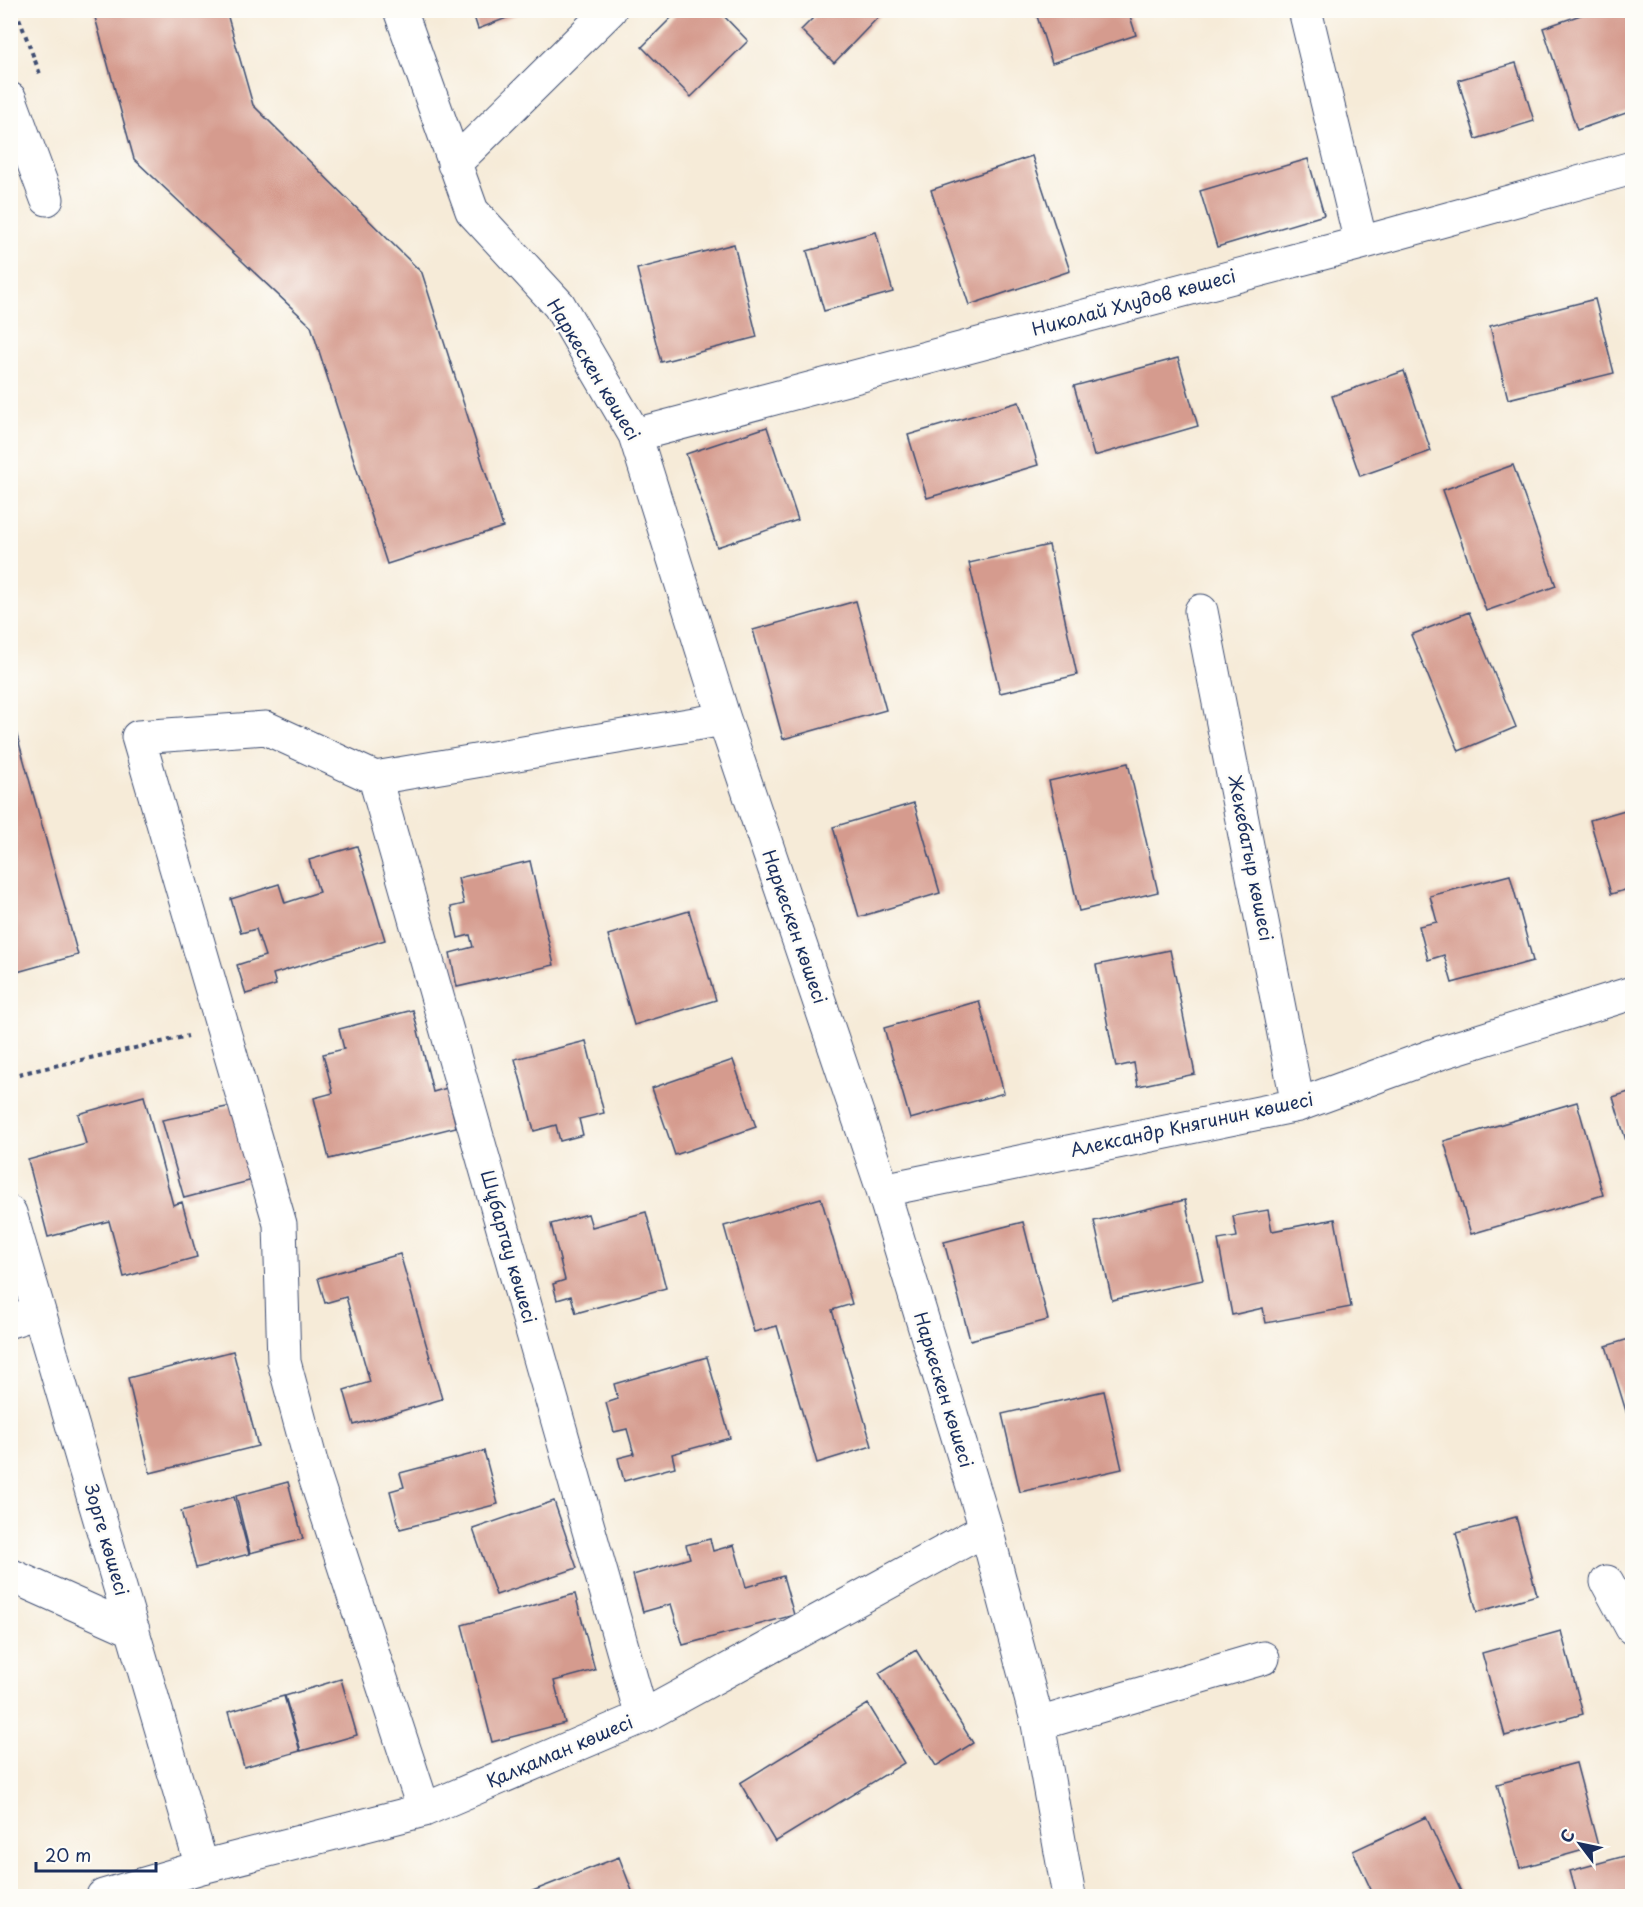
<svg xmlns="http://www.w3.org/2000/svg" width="1643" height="1907" viewBox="0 0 1643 1907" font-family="'Playpen Sans',sans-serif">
<rect width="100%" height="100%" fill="#fdfcf7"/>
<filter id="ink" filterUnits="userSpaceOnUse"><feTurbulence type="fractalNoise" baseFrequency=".0167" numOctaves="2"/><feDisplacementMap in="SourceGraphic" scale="12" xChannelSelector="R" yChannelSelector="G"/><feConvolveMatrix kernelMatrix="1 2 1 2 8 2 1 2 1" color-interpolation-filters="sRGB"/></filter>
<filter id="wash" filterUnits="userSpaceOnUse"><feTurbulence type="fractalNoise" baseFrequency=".008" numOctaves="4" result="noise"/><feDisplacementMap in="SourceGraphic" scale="24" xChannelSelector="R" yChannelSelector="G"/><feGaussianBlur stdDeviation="1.35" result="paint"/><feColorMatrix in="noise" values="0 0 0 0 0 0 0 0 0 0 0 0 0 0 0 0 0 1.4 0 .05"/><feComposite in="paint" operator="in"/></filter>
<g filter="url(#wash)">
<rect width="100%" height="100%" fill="#f6ebd8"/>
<g id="blocks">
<path fill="#d59b8e" d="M93 10H226L253 105 422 273 503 527 387 564 311 326 134 159Z
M472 10H525V11L478 29Z
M679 10H718L748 41 691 97 642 47Z
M821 10H885L834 63 801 30Z
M1035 10H1128L1136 35 1052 63Z
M1595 10H1632V111L1577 130 1543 28Z
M1516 63 1534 121 1476 139 1458 80Z
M1032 156 1070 271 969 305 931 190Z
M1308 159 1324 215 1217 247 1200 191Z
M876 232 893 292 824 311 807 251Z
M734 244 757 337 661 362 637 269Z
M1595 299 1614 373 1508 399 1490 326Z
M1178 358 1198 426 1094 456 1074 386Z
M1404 371 1431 451 1360 476 1332 396Z
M1019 402 1038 465 927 498 908 435Z
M767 427 798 520 717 547 686 454Z
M1513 465 1556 586 1486 611 1443 490Z
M1049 545 1077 675 1000 693 969 563Z
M856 601 886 710 783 739 753 630Z
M1469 612 1516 727 1459 751 1411 635Z
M11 714 78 955 10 974V715Z
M1128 763 1158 892 1079 911 1049 781Z
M914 803 940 893 859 917 833 827Z
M1632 808V888L1611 894 1590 820Z
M357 846 385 940 273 974 276 985 246 994 237 965 265 956 256 929 241 933 231 899 279 884 285 903 319 892 309 860Z
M530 861 554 965 457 987 450 953 473 947 470 935 458 938 451 907 464 904 458 878Z
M1510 875 1533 961 1452 983 1444 955 1428 960 1419 926 1437 922 1430 896Z
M689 911 716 1000 634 1025 608 935Z
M1170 950 1195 1074 1138 1086 1134 1063 1116 1067 1096 965Z
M979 1001 1004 1093 910 1119 884 1028Z
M413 1010 433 1092 447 1088 456 1127 329 1159 314 1098 333 1093 323 1054 344 1049 339 1029Z
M586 1041 604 1113 579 1119 583 1135 560 1141 556 1125 534 1131 515 1059Z
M733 1060 756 1127 675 1155 652 1088Z
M1632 1091V1161L1613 1097Z
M144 1096 173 1205 182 1202 197 1257 124 1277 109 1221 48 1237 28 1160 86 1144 78 1114Z
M1577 1102 1603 1195 1471 1234 1444 1141Z
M237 1105 253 1180 184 1198 162 1120Z
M821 1198 852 1304 832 1310 872 1446 817 1463 777 1326 754 1332 724 1226Z
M1185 1200 1203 1280 1112 1300 1094 1221Z
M1268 1210 1272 1231 1335 1219 1351 1307 1266 1323 1263 1308 1232 1315 1218 1240 1237 1237 1233 1216Z
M646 1212 666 1288 576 1313 571 1296 557 1300 553 1284 565 1280 551 1224 588 1214 592 1227Z
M1023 1222 1048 1320 970 1340 944 1242Z
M400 1254 442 1399 354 1425 344 1390 370 1382 346 1297 325 1303 318 1278Z
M1632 1338V1420L1629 1421 1606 1346Z
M233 1351 258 1446 150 1473 128 1378Z
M707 1357 730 1438 672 1454 675 1467 624 1481 618 1458 634 1454 627 1429 614 1432 606 1403 618 1399 614 1384Z
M1104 1391 1122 1469 1020 1492 1002 1414Z
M484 1451 498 1504 400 1529 390 1491 404 1487 400 1473Z
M288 1482 303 1539 250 1553 236 1496Z
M234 1497 249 1554 196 1568 181 1511Z
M554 1501 577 1568 496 1595 473 1529Z
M1516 1517 1537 1595 1477 1612 1456 1533Z
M710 1539 713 1551 734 1545 746 1587 783 1576 794 1615 683 1645 671 1604 643 1612 633 1575 690 1558 686 1545Z
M575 1594 595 1670 554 1681 565 1723 492 1742 462 1625Z
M1561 1631 1583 1714 1505 1736 1482 1653Z
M916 1650 973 1743 936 1766 879 1673Z
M341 1679 357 1735 301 1751 285 1696Z
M284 1696 300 1751 244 1767 228 1712Z
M868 1704 904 1763 775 1842 740 1783Z
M1576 1763 1598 1846 1520 1868 1497 1784Z
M1426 1817 1463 1896H1374L1353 1851Z
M1632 1854V1896H1577L1570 1871Z
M619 1857 634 1896H520Z"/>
</g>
</g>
<g filter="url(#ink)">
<use href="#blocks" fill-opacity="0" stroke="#3c4b70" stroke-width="1.5"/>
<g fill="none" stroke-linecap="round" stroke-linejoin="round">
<defs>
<path id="minor" d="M400 10 472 211 559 305 635 435 724 719 883 1190 986 1529 1038 1724 1069 1896
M1305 10 1361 243
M10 99 47 199
M454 164 610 10
M635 435 1361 243 1632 168
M1201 611 1298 1105
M375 778 642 1717
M883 1190 1298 1105 1443 1052 1632 993
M10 1213 202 1867
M10 1321 39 1312
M10 1575 133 1630
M1607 1582 1632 1628
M1038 1724 1263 1658
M424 1810 315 1477 284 1362 280 1224 138 737 266 728 375 778 724 719
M103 1896 202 1867 424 1810 642 1717 986 1529"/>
</defs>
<use href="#minor" stroke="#3c4b70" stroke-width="35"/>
<path stroke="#3c4b70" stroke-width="4" stroke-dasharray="4.5 4.5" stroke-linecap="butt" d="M16 10 40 74
M10 1076 188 1036"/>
<use href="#minor" stroke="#fff" stroke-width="33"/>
</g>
</g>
<g text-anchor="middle" stroke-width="5" stroke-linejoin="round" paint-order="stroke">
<g font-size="18" fill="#1b2f5e" stroke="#fdfcf7">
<text transform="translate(1134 303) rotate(-15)" y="6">Николай Хлудов көшесі</text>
<text transform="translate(593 370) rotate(59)" y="6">Наркескен көшесі</text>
<text transform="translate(1250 858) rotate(79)" y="6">Жекебатыр көшесі</text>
<text transform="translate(794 927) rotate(71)" y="6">Наркескен көшесі</text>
<text transform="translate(1192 1125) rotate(-12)" y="6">Александр Княгинин көшесі</text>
<text transform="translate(508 1247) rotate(74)" y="6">Шұбартау көшесі</text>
<text transform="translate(943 1390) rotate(73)" y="6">Наркескен көшесі</text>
<text transform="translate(106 1540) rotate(74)" y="6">Зорге көшесі</text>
<text transform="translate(560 1752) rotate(-23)" y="6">Қалқаман көшесі</text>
</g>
</g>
<rect width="1643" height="1907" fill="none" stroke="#fdfcf7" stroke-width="36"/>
<g transform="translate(1580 1844) rotate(302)" stroke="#fdfcf7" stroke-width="4.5" paint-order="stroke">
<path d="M0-4.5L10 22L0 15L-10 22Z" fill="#1b2f5e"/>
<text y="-9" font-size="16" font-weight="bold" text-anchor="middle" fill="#1b2f5e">С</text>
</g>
<path d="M36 1862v9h120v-9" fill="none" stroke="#1b2f5e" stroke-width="3"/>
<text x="45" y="1862" font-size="18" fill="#1b2f5e" stroke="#fdfcf7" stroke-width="4.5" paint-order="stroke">20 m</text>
</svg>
